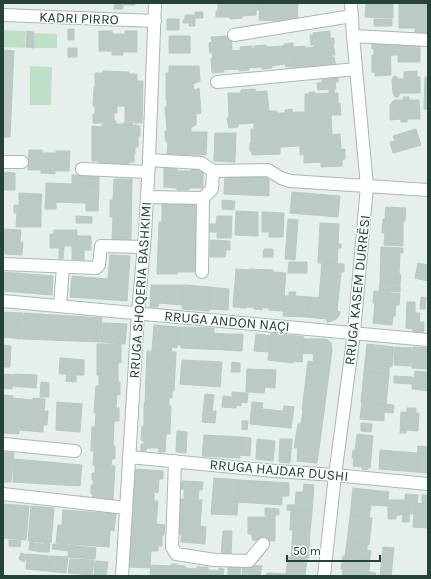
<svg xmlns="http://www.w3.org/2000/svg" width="431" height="579" viewBox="0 0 431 579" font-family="Karla,sans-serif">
<rect width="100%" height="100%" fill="#e6efeb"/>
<path fill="#bfe0c8" d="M3 30 26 31 25 48 3 47Z
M35 33 57 34V48H34Z
M30 66 52 67 51 105H30Z"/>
<path fill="#bbcac4" stroke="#b8c9c2" d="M115 3H135V5H123V9H114Z
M218 3H259V10H256V15L242 16V18L230 19V17H216V11H218Z
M260 3H298L297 22 259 20Z
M399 3H428V33H415V28H399Z
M366 4H393V18L365 17Z
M195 12H203V18H195V26H189V23H183V20H185V15H195Z
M167 19H179V30H167Z
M374 19H392V26H374Z
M68 29H74V40H68Z
M27 31 34 32V48L26 47Z
M99 31H112V34H125V31H137V52H123V55H112V51H99Z
M330 31V38H334V44H333L335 55H332V57H334L336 67 299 70V67L295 68 294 47 305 46V48L314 47V44L311 45 310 35H313V33Z
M169 36H190V53H169Z
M230 36 231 37 232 51 241 50 240 47 252 46V49H254V46L266 45 267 47 284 46V44L293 43 295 67H286L285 64 272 66V68L262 69V67L249 68V70L239 71V69L223 70 224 72 212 73 211 58H213L212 52 210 53 209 45V43L212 42 211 37Z
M372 42H390L391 75 375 76V72H372V55H374V49H372Z
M391 42 420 44V62H398V55H391Z
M68 48H77V57H68Z
M3 50 14 51 10 137H3Z
M169 66H199L200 81 193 84 194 90 199 88 201 113 196 114V125L191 127V132H207L206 155 167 154 168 142H166V138H165V131H167L165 107H167V100H166V73H169Z
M103 71 129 72V74H137V81H143L142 123H134V121H125V106H117V113H114V121H107V123H93V114H95V106H93L94 87H95V73H103Z
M417 71V77H420V93H400L398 97H395L393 93 392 79 394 76 397 77 398 79H404V72Z
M322 77 338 78V82H322Z
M425 77H428V109H424Z
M335 82 336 89 318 90 317 83Z
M255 89 256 92 267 91 269 111H277V113H285V110L292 109V112H305V94H309V92H315V94L329 93V90H334V93H338V104L340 103 341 115H331L332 135 340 134 341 149H345V159L342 160V166L321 167V162L304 163V154L300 155V146L280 147V154L252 155V152L250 151V143H251V129H254V123L238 124V127L229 128 227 118H229L228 93H241V90Z
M403 97H409V100H419L420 119H407V122H401V119L390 120V105L394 100H404Z
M107 121H116V124H124V122H133L132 125H137V126H140V136H138V147H135V154H134V162H129V164H99V161H92V126L102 127V124H107Z
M416 129 421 145 393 153 390 142 395 141 393 136Z
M215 133H236L235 162 214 161Z
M29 150H42V153H56V151H70L69 171H55V174L41 173V170H28Z
M164 168H177V171H191V169H203V188H189V190H177V188L164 187Z
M3 172 15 173V190H3Z
M225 174 242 176 257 177V175L269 176V196L224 194Z
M72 175 99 176V185L72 184Z
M114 179H132L131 240H112L113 217H110V200H113Z
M46 183 99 185 98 211H86V203L56 202V209H45Z
M292 192 340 196 338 217 290 213Z
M19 193 42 194 41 203H19Z
M222 200 235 201 234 210 222 209Z
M19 203H41V227H16L17 213H14V205H19Z
M162 204 200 205 198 272H177V274H157L159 222H162Z
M386 207 406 208 405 221H403V246L384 245 385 233H382L383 219H385Z
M236 211 258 212V236L235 235Z
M262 212 284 213 283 237H269V232H262Z
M76 216 92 217V223H76Z
M217 216H232L231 238H217V232H210V224H216Z
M288 219 298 220 295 260 285 259Z
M320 223 339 224 338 244H341V248H338L337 264 318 263Z
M3 229 21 230 20 242H23L22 255 5 254V251H3Z
M54 230H77V236H91V250H84V260L72 259V246H64V248H50V234H54Z
M210 240 230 241V250H226L225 257H210Z
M381 247 403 248V253H400L399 274 401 275 400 283 380 282Z
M59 248H64L63 259H59Z
M264 249H273V257H263Z
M110 255 130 256 127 301 70 297 72 276 108 279Z
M289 262H307V273H288Z
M322 263 344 264V272H341L337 311 340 312 339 316 336 319 332 321 327 322V319L306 317 307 309H309L310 297 319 298Z
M418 263 428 265V281L415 278Z
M236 269 249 270V269L273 270V272L286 273 283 311 269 310V308H262V310L254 309V307H246V308L233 307Z
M3 272 53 276 52 295 3 291Z
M380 282 400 283V292L379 291Z
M151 285H184L182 305 159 303 158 307H150Z
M184 285 210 287 209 311 182 309Z
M210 287 229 289 228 310 209 309Z
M374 291 400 294 399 305H396L395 316H393L392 325 373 323 375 303H373Z
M289 292H296L295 296 310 297 309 309H307L306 317 283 316 284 296H289Z
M421 297 426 298 425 309H420Z
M407 302H415V313H420L419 322H424V332H413V329L406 328Z
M3 312 23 313 21 339 3 337Z
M24 313 102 318 100 342 22 339Z
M103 323 127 324 125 344 101 342Z
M154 325 178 327 177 348 172 347 171 352 152 351Z
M178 327 214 328V333L225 334V350L181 348V345H177Z
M271 333 304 337 302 362 293 361V363L268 360Z
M225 334H243L242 351 225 350Z
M256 334 271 336 269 352 254 351Z
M304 339H326L331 343 332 350 324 412 302 410 308 361 313 362 314 354 303 353Z
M97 344H121V363L97 362Z
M367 344 394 347 392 367 389 366V374L364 372Z
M3 345 11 346 10 367H3Z
M395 347 412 348 411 366 394 365Z
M413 347 428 348V369L412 368Z
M147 351 176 352 174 391H172V398H169V406H171L170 434H166L165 452H159V448H147L146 451H141V444H144V441L141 440 142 426H144V403H145Z
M60 358 84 360V375H76V382L66 381 67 374H59Z
M182 360 222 362 220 387 180 384Z
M97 362H118V382H120V395L117 394 116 408H119V421H114L113 446H115V459H112L111 465H93L94 451H91L92 427H95L96 413H94L96 386H99V375H97Z
M232 362 240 363V372H231Z
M247 369 276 370 275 388 265 387 264 393 246 392Z
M415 371 428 372V391L412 389 413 378H414Z
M364 372 389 374 386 405 361 402Z
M3 374 13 375 12 389 3 388Z
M14 374 37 375 36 388 13 386Z
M394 376 412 377V384L394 383Z
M41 382 49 383V397H40Z
M232 392 248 393 247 403 241 402V406L236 405V408L222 407 223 396 232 397Z
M205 394 214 395 212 411H216L215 423 202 422Z
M3 395 13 396 12 398 33 400V398L45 399 44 411H48L47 425H43V432L19 430V434L3 433Z
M57 402 82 404 80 432 56 430Z
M252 402 263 403 262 409 283 411 284 406 294 407 291 428 250 424Z
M362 402 394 405 393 413 384 412V421L360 419Z
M407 408H416V413H419L418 431 406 430V433H400L401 412H407Z
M303 410 324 412 317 463 297 461 298 448H294L298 424H301Z
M242 421H248L247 430 242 429Z
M361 423 372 424 371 432 361 431Z
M177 431 187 432 186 453 176 452Z
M357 434 373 436 370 468H367V470L362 469V467L353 466 354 458H352L353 450 355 451Z
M204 435 241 437 240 458 202 456Z
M241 437 251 438 250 456 240 455Z
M257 439 275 441 273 461 256 459Z
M280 439H292L290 463 279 462Z
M418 446 427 447 426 453H428V473L416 472Z
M380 450 417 453 416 472 379 469Z
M3 452 14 453 11 482H3Z
M14 459 82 465 80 486 13 482Z
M95 465 115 466 113 502 92 501 93 494H91V485H93L94 480H92V473H95Z
M135 469 163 471V479H159L158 493 154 492V501H158L156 524 165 525 164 535H162V546H158V551H151L150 568 129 567Z
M214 478 240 480 237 515 211 514Z
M240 480 289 483V496H282V505L238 502Z
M182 481 203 482 202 490H199L198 500H202L200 526 206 527 205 544 181 542 182 534H179L180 512H179L180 499H184V489H181Z
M304 484 314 485 312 512 287 510V505H295L296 492H303Z
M353 488 389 492 387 506 371 505 369 518 350 516Z
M405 494 418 495 417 503H415L414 514H409L410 500H405Z
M422 495H428V504L422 503Z
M388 500H410L409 522H402L403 515H396V519H388Z
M415 503 428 504V528L413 527Z
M3 504 29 506 26 540 3 538Z
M31 506 54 508 51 543 28 541Z
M265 508 279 509V515H265Z
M63 510 116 514 114 531 110 530 109 547 56 543 58 525H62Z
M291 510 312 512 310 531 290 530Z
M267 515H275V541L252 540V534H248V517H267Z
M350 516 372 518 369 545 347 542Z
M293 530 310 531 309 558 291 557Z
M223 531H232L231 556H221Z
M9 540 21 541 20 547 9 546Z
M30 542 36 543 35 551 29 550Z
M347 542 367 544V550L371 551 370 559 345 556Z
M37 543 43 544 42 552 36 551Z
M44 543 50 544 49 552H43Z
M53 544 68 545V551L52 549Z
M69 545 96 548 95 559 68 557Z
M383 547 394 548 391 576H380Z
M21 553 27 555 24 562 19 559Z
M27 554 49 556 48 571 26 569Z
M50 556 68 557 66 573 48 571Z
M343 556 370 559 369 572 341 569Z
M288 557 307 559 305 576H266L267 573 286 574Z
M70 559 94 560 92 575 68 573Z
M95 561 108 562 106 576H94Z
M171 564H177V567H178V565L185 566V568L197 569V567H208V570L219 571V568L224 569 223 576H150L151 565 171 566Z
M243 564 262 566 260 576H242Z
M228 566 241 567 240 576H228Z
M343 570 360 571 359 576H342Z
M360 571 376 573 375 576H359Z"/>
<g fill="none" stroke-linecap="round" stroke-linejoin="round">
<defs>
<path id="minor" d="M3 15 155 21
M234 35 352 16
M353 36 428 40
M217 82 356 69
M149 160 201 163 213 171 268 170 281 178 290 181 428 190
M3 162H22
M82 169 148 172
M147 197 203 198 212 189 213 171
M3 264 96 268 99 265 101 246 144 247
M202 272 203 198
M3 301 428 340
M60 306 63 267
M3 444 75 451
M129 457 275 471 335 475 428 484
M175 461 172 547 176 554 215 560 249 561 263 544
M3 494 126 508
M122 576 138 313 145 234 149 160 155 3
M324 576 335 475 354 333 367 186 353 36 351 3"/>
</defs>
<use href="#minor" stroke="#a8b8b2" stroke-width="14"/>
<use href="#minor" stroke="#fff" stroke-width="12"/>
</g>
<g text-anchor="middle" stroke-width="3" stroke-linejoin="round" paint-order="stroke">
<g font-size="14" fill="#24423a" stroke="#f7fbf9">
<text transform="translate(79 18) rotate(2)" y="5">KADRI PIRRO</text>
<text transform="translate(140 290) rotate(-86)" y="5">RRUGA SHOQERIA BASHKIMI</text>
<text transform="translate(357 290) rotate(-84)" y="5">RRUGA KASEM DURRËSI</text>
<text transform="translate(227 321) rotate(5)" y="5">RRUGA ANDON NAÇI</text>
<text transform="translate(279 470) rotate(5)" y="5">RRUGA HAJDAR DUSHI</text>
</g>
</g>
<rect width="431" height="579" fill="none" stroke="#24423a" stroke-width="8"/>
<path d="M287 555v6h93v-6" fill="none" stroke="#24423a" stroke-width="2"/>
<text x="293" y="555" font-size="12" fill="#24423a" stroke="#f7fbf9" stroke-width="3" paint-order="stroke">50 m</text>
</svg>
